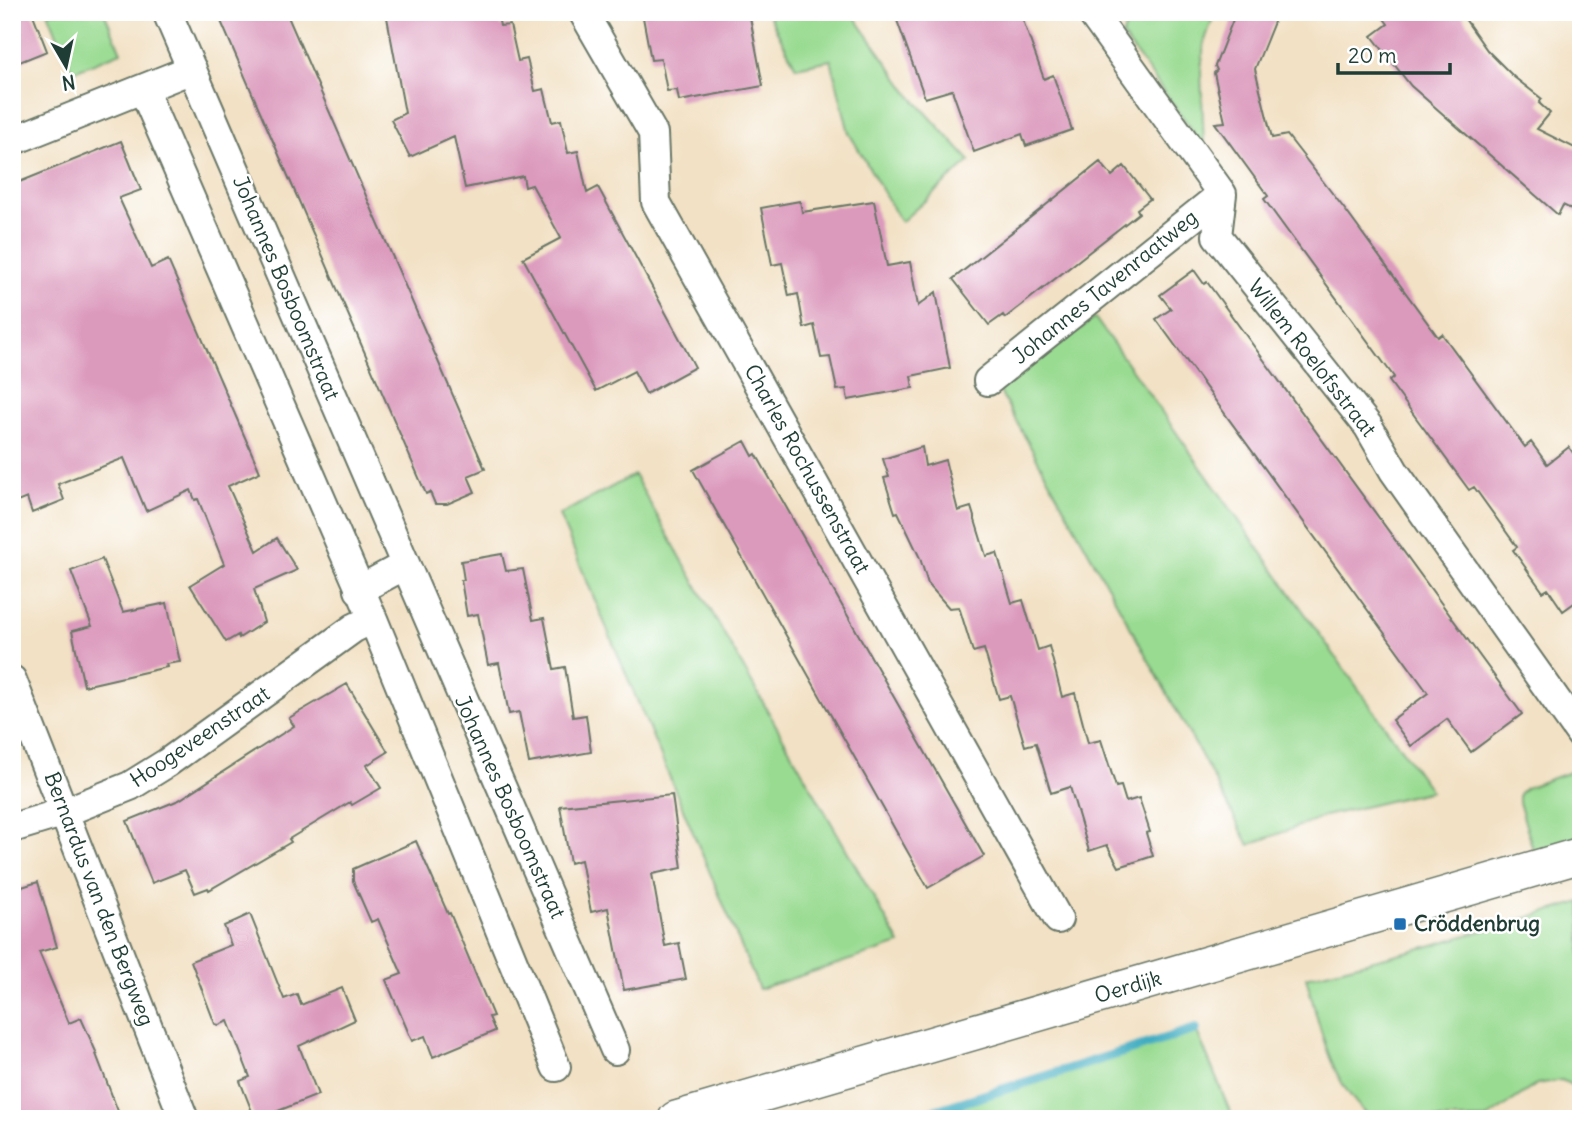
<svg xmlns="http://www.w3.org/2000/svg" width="1593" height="1131" viewBox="0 0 1593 1131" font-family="Delius,sans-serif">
<rect width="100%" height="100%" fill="#fff"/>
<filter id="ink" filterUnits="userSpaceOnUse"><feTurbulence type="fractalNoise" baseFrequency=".0143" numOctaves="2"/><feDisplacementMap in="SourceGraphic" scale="14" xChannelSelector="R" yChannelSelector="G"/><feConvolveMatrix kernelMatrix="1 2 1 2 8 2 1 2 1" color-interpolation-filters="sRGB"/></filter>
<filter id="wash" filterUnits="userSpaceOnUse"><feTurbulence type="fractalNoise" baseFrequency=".00686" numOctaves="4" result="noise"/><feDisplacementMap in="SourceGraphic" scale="28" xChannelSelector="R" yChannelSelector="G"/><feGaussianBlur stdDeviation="1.57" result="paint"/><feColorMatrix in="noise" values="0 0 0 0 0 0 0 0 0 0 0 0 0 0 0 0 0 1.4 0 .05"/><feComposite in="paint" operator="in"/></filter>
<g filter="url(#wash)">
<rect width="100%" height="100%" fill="#f2e1c4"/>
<path fill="#9adb92" stroke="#5c8c63" stroke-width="2" d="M48 12H104L121 52 72 72Z
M767 12H851L911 96 970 161 901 222 849 133 831 60 796 67Z
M1155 12H1215L1204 43 1201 71 1204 146 1122 35 1127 26Z
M1095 318 1431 791 1325 816 1249 845 1200 753 999 390Z
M634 475 900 944 759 989 559 515Z
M1581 768V840L1534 853 1519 802V794L1525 788Z
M1581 902V1090L1562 1080 1537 1084 1486 1119H1373C1330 1086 1320 1027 1306 977L1426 947Z
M1196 1029 1233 1119H909Z"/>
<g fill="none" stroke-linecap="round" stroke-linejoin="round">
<path stroke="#43adc2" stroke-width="10" d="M909 1119 1196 1029"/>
</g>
<g id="blocks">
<path fill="#db99bc" d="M12 12H32L47 51 12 65Z
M217 12H286L485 469 468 476 475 492 447 504H435L430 492 426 494Z
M386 12H497L500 26 510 25 518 61 527 59 535 91 544 89 552 122 561 120 568 153 578 151 587 193 598 187 695 367 646 394 634 371 596 391 523 258 561 238 532 185 525 187 523 176 465 188 454 137 410 157 391 120 405 113Z
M642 12H749L763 86 679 101 677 90 667 91 661 59 651 60Z
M894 12H1020L1044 79 1053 75 1072 130 1026 146 1022 134 974 152 952 90 925 98Z
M1247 12H1278L1255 69 1272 138 1287 135 1346 211 1438 337 1442 334 1525 447 1531 442 1547 464 1569 447 1581 465V598L1563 611 1548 589 1543 592 1513 550 1517 547 1474 487 1469 490 1389 381 1394 377 1264 199 1268 196 1215 123 1225 122 1214 73 1217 70 1215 66 1234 17 1243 20Z
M1379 12H1460L1487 50 1514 77 1542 99 1539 103 1550 113 1537 129 1581 151V214L1563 205 1558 215 1411 86 1372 36 1388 24Z
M121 141 141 190 119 198 151 268 168 260 260 472 228 486 257 551 277 538 297 570 254 589 264 622 239 638 238 635 226 642 190 585 224 564 198 499 195 500 191 490 146 511 124 458 58 484 64 500 32 513 27 498 12 504V185Z
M1100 162 1112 176 1124 166 1150 199 1137 209 1139 213 1005 318 1003 315 989 325 953 279Z
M800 201 802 212 874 201 887 266 910 262 918 306 936 292 950 368 911 376 913 388 848 400 846 389 837 390 830 357 821 358 814 325 804 328 798 294 789 296 782 263 772 265 770 254 761 208Z
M1194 270 1204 284 1207 282 1522 714 1471 752 1447 719 1411 746 1392 720 1428 693 1156 319 1171 309 1160 295Z
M745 441 753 456 756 454 984 856 928 888 693 470Z
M922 447 925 466 945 460 958 511 971 507 986 556 997 553 1012 603 1023 600 1038 650 1049 646 1062 697 1075 693 1088 743 1101 740 1116 787 1121 786 1126 802 1139 798 1150 832 1146 833 1153 856 1119 867 1107 845 1089 851 1070 787 1051 793 1036 743 1025 746 1010 696 999 699 984 649 973 652 959 607 949 608 928 584 920 558 898 512 895 513 884 478 889 477 883 459Z
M502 554 506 571 523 569 533 620 544 618 554 669 565 667 573 717 586 715 591 752 529 763 519 712 509 714 499 663 488 665 478 614 467 616 461 580H464L461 561Z
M102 559 123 612 167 603 180 662 166 664 167 667 84 686 72 631 92 626 71 571Z
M347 684 388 752 367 765 381 788 352 805 350 802 289 839 291 842 209 890 208 888 195 893 185 870 152 883 127 821 179 800 294 726 289 718Z
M672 795 682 868 652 874 665 946 679 943 686 979 624 990 608 908 591 912 581 860 570 863 560 806Z
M416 841 448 914 450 913 493 1016 489 1017 495 1031 433 1057 425 1036 412 1041 386 980 402 974 378 919 371 922 353 881V869Z
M38 882 57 947 39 952 69 1023 81 1018 97 1054H96L121 1119H12V890Z
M250 914 284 999 297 994 301 1005 342 988 355 1020 299 1046 318 1095 258 1119H255L240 1081 250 1077 228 1021 219 1025 215 1024 191 961 231 945 224 926Z"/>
</g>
</g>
<g filter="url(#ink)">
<use href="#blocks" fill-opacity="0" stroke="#697666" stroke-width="2"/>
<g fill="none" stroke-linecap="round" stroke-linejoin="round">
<defs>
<path id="minor" d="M167 12 615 1050
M583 12 653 133 656 202 1058 919
M1091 12 1222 194 1217 236 1368 426 1394 471 1581 735
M143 89 373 619 556 1067
M12 141 192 69
M988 381 1222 194
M359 590 405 565
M12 680 184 1119
M12 828 65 812 130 786 167 763 354 628 373 619"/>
<path id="tertiary" d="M676 1119 1581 855"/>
</defs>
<use href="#minor" stroke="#697666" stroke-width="32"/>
<use href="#tertiary" stroke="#697666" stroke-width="38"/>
<use href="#minor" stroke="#fff" stroke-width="28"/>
<use href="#tertiary" stroke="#fff" stroke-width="35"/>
</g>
</g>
<rect fill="#1f6fb2" stroke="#fff" stroke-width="2.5" x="1393" y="917" width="14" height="14" rx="3.5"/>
<g text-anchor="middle" stroke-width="5" stroke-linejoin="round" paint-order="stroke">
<g font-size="21" fill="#1f3d34" stroke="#fff">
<text transform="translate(1105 287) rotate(-39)" y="7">Johannes Tavenraatweg</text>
<text transform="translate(286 288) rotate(67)" y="7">Johannes Bosboomstraat</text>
<text transform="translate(1312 358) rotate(52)" y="7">Willem Roelofsstraat</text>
<text transform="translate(807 469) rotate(61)" y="7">Charles Rochussenstraat</text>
<text transform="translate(200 737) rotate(-34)" y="7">Hoogeveenstraat</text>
<text transform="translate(510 807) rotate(66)" y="7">Johannes Bosboomstraat</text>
<text transform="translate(99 899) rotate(69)" y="7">Bernardus van den Bergweg</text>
<text transform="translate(1128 987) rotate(-16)" y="7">Oerdijk</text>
</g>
<g font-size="21" font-weight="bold" fill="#1f3d34" stroke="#fff" text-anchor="start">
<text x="1414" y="931">Cröddenbrug</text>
</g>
</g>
<rect width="1593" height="1131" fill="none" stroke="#fff" stroke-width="42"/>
<g transform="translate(66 66) rotate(171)" stroke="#ffffff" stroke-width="5" paint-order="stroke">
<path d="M0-5L12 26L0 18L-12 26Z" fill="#1f3d34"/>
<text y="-10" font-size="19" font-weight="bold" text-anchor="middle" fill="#1f3d34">N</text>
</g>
<path d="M1338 63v10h112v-10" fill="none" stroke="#1f3d34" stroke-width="3.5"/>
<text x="1348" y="63" font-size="21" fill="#1f3d34" stroke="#ffffff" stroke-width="5" paint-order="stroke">20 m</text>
</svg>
